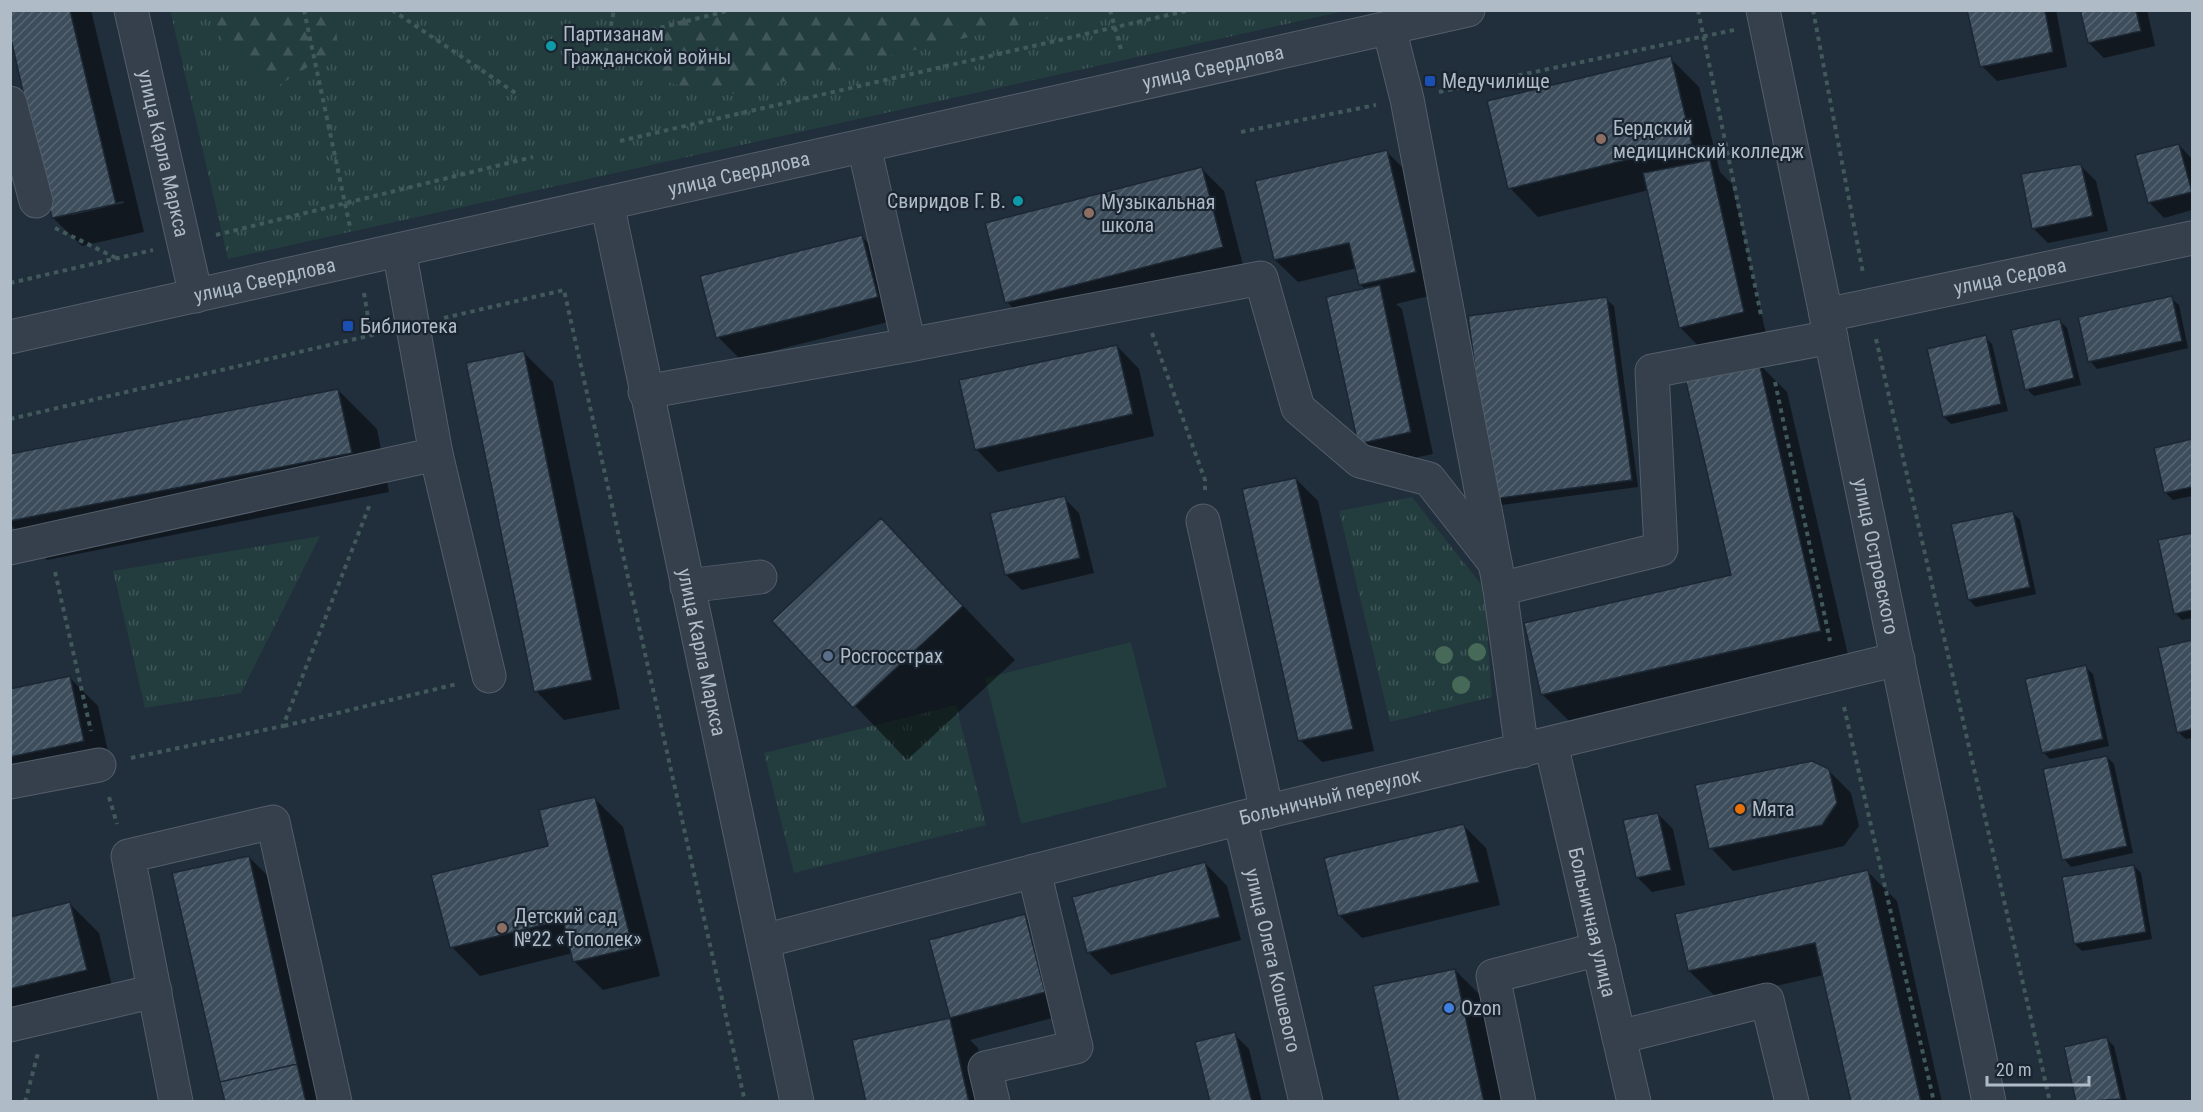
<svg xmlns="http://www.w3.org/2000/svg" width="2203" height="1112" viewBox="0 0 2203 1112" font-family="'Roboto Condensed',sans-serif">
<defs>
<pattern id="grass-tufts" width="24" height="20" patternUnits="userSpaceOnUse" patternTransform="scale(1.5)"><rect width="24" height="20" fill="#233c3d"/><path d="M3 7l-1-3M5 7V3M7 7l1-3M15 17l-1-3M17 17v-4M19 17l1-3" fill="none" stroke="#405658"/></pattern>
<pattern id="forest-firs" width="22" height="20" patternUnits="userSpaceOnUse" patternTransform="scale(1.5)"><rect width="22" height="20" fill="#233c3d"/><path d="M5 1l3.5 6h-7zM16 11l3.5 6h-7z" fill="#405658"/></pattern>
<pattern id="building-hatch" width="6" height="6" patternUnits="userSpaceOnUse" patternTransform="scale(1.5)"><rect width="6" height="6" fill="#3d4d5b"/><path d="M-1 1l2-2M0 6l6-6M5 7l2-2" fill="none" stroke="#566571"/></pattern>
</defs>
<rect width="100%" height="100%" fill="#212e3c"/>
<path fill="url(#grass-tufts)" d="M170 10 1345 11 228 259Z
M1412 497 1484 588 1492 697 1390 722 1339 511Z
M320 536 241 693 145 708 113 571Z
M956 705 986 825 794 873 764 753Z"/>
<path fill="url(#forest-firs)" d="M1068 10 1069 13 718 97 647 76 644 42 674 26 687 11Z
M212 11H334L338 48 273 89 228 54Z"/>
<path fill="#233c3d" d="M1131 642 1167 787 1021 824 985 678Z"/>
<path fill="#0007" fill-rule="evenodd" d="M10 10H91L144 232 82 246 53 218ZM123 201 124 203 72 215V212Z
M1968 10H2056L2067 67 1997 81 1982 66Z
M2081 10H2147L2155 46 2104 58 2089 43Z
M1670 58 1699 87 1720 172 1732 184 1766 334 1702 350 1680 327 1649 190 1538 217 1510 188Z
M2179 145 2192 159V210L2164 218 2149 202Z
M1387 152 1409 174 1437 294 1396 304 1402 309 1433 454 1381 465 1359 443 1366 290 1360 284 1357 268 1298 282 1275 260Z
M2081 166 2096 181 2108 231 2048 243 2033 228Z
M1202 169 1224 191 1244 269 1029 324 1007 302Z
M862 237 884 259 900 319 740 359 718 337Z
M2171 298 2179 305 2188 348 2097 369 2090 361Z
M1606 299 1614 306 1638 487 1502 505 1494 498Z
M2059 320 2067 328 2081 385 2034 396 2027 389Z
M1985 337 1992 344 2008 411 1951 424 1944 417Z
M1117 346 1139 369 1154 436 998 472 976 449Z
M524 353 553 382 620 709 564 720 536 691Z
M1758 363 1787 392 1849 659 1571 723 1542 694 1733 577Z
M338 390 377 429 389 492 47 560 10 524V456Z
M2192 440V496L2173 500 2166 493 2155 449Z
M1296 479 1318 501 1374 751 1322 762 1300 740Z
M1064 498 1079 513 1094 573 1022 590 1006 575Z
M2013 513 2020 520 2036 594 1976 607 1969 600Z
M881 520 1015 660 907 760 774 621Z
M2192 534V618L2182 620 2175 613 2160 541Z
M2192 642V738L2186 739 2178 732 2160 649Z
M2085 667 2093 674 2109 746 2050 759 2043 752Z
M69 677 98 706 112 770 10 792V690Z
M2107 757 2114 764 2133 853 2071 867 2064 859Z
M1828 770 1851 793 1859 826 1844 846 1733 871 1711 848Z
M594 798 623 827 660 976 603 990 575 962 573 953 480 976 452 947Z
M1658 814 1673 829 1685 885 1652 892 1637 877Z
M1464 826 1486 848 1500 905 1362 938 1340 916 1326 859Z
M249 857 297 905 341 1102H226Z
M1205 863 1227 886 1241 940 1111 975 1088 952Z
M2134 866 2141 873 2152 939 2082 951 2075 944Z
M1868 872 1897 901 1942 1102H1853L1824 975 1718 999 1689 971Z
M70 904 99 933 115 998 10 1024V919Z
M1024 916 1046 938 1067 1014 970 1040 978 1048 990 1102H868L854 1041 951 1019 931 941Z
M1455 970 1484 999 1506 1102H1400Z
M1234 1034 1249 1049 1262 1102H1211Z
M2107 1039 2114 1046 2127 1102H2077Z"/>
<path fill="url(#building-hatch)" stroke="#1c2733" stroke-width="1.5" d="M10 10H70L116 204 52 218 10 35Z
M1967 10H2045L2053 52 1980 67Z
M2080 10H2136L2141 31 2088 43Z
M1671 56 1692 144 1508 189 1487 101Z
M2179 144 2192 192 2148 203 2135 155Z
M1387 150 1416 272 1359 285 1349 243 1274 260 1255 181Z
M1710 160 1744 312 1679 328 1643 173Z
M2081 164 2093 216 2032 229 2021 174Z
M1202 167 1223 247 1005 303 985 223Z
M862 235 878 297 716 338 700 276Z
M1380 285 1411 432 1358 444 1326 297Z
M2172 296 2182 341 2088 362 2078 317Z
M1607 297 1632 480 1493 499 1468 316Z
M2060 319 2074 378 2025 390 2011 330Z
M1986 335 2001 404 1943 417 1927 349Z
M1117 345 1133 414 975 450 959 380Z
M524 351 592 680 534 692 466 363Z
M1759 362 1821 631 1541 695 1524 623 1731 575 1685 378Z
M338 389 352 453 10 521V454Z
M2192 439V487L2164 493 2154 448Z
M1296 478 1353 729 1298 741 1242 489Z
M1065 496 1080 558 1005 575 990 513Z
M2013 511 2030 587 1968 600 1951 524Z
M881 518 963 606 853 708 772 621Z
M2192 533V610L2174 614 2158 540Z
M2192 640V729L2177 733 2158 648Z
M2086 665 2103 739 2042 753 2025 679Z
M70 676 84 741 10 757V689Z
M2107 756 2127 846 2062 860 2043 769Z
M1812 761 1829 769 1837 803 1822 825 1709 849 1695 785Z
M595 797 633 948 573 962 563 920 450 948 431 875 548 846 539 810Z
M1658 813 1671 870 1636 878 1623 820Z
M1464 824 1479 882 1338 916 1324 858Z
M249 856 297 1064 220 1082 172 873Z
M1205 862 1220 917 1087 953 1072 897Z
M2134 865 2146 932 2074 944 2062 877Z
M1868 870 1921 1102H1851L1815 943 1688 971 1675 914Z
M70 902 87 970 10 989V917Z
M1025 914 1045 992 950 1018 929 940Z
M1455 969 1484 1102H1399L1373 986Z
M950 1018 969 1102H866L852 1040Z
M1235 1032 1252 1102H1210L1195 1042Z
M2107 1037 2121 1099 2076 1102 2064 1047Z
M297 1064 306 1102H225L220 1082Z"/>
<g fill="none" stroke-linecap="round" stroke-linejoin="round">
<defs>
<g id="minor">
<path id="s1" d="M131 10 196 296"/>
<path id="s2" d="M1763 10 1989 1102"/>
<path d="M1389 28 1407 99 1500 589 1522 751"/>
<path d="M10 103 36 201"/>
<path id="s3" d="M607 203 797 1102"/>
<path id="s4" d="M1826 315 2192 238"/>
<path id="s5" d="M10 337 1468 10"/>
<path d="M909 345 1261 278 1298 408 1360 461 1429 479 1495 563"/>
<path d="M645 392 909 345 864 146"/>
<path d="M436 454 489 676"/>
<path d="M1203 521 1267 812"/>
<path d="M10 548 436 454 399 250"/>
<path d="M687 586 760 577"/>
<path d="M1500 589 1661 549 1652 371 1831 337"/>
<path id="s6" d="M1551 744 1634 1102"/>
<path d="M10 782 99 765"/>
<path id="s7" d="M1240 818 1306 1102"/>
<path id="s8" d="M763 941 1240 818 1898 659"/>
<path d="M10 1025 155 991"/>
<path d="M1619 1037 1767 1000 1792 1102"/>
<path d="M176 1102 128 856 273 822 335 1102"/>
<path d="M993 1102 985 1068 1076 1047 1034 871"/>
<path d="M1519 1102 1493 976 1599 949"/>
</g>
</defs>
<use href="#minor" stroke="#535e6a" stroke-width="35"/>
<path stroke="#41595a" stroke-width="4" stroke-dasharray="4.5 4.5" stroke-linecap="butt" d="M304 10 350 227
M392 10 517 94
M1110 10 1122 53
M1698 10 1761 315
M1813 10 1863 273
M608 41 731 10
M602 70 614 10
M1439 92 1734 30
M1241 132 1376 105
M620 141 1190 10
M55 228 116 258
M216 235 533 157
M10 283 153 250
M364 293 371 335
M444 318 564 290 745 1102
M1152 333 1205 480V490
M1876 339 2050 1102
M1775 382 1830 641
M10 419 381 333
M55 572 91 731
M1844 707 1934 1102
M284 726 457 684
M131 758 283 726 370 504
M109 797 117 824
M25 1102 38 1053"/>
<use href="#minor" stroke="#35404c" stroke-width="33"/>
</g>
<g fill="#476958">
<circle cx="1477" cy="652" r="9"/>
<circle cx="1444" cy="655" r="9"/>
<circle cx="1461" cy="685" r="9"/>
</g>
<g fill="#0f9aa8" stroke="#1a2531" stroke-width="2">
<circle cx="551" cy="46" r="6"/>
<circle cx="1018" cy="201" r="6"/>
</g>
<g fill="#1a4fb4" stroke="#1a2531" stroke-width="2">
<rect x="1424" y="75" width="12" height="12" rx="3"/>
<rect x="342" y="320" width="12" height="12" rx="3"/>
</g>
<g fill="#8d6e63" stroke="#1a2531" stroke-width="2">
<circle cx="1601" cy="139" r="6"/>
<circle cx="1089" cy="213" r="6"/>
<circle cx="502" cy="928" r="6"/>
</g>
<circle fill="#5c6f8a" stroke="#1a2531" stroke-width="2" cx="828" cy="656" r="6"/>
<circle fill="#e8710a" stroke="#1a2531" stroke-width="2" cx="1740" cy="809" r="6"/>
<circle fill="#3f7fe0" stroke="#1a2531" stroke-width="2" cx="1449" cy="1008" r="6"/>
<g text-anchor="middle" stroke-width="4.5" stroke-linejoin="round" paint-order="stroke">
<g font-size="20" fill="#b0bbc8" stroke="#1a2531" text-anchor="start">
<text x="563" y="41">Партизанам<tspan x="563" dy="23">Гражданской войны</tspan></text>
<text x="1442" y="88">Медучилище</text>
<text x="1613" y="135">Бердский<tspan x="1613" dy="23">медицинский колледж</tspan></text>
<text x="1006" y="208" text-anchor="end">Свиридов Г. В.</text>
<text x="1101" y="209">Музыкальная<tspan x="1101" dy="23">школа</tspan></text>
<text x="360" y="333">Библиотека</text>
<text x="840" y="663">Росгосстрах</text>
<text x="1752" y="816">Мята</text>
<text x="514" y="923">Детский сад<tspan x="514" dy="23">№22 «Тополек»</tspan></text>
<text x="1461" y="1015">Ozon</text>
</g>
<g font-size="20" fill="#b0bbc8" stroke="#1a2531">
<text dy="7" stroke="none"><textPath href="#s5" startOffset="1233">улица Свердлова</textPath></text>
<text dy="7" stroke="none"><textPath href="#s1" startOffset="147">улица Карла Маркса</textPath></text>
<text dy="7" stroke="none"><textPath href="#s5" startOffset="747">улица Свердлова</textPath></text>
<text dy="7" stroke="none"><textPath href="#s4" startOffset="188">улица Седова</textPath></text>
<text dy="7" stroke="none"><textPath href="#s5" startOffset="261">улица Свердлова</textPath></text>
<text dy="7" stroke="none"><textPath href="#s2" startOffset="558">улица Островского</textPath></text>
<text dy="7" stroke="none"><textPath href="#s3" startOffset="459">улица Карла Маркса</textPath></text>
<text dy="7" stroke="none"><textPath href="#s8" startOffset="585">Больничный переулок</textPath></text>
<text dy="7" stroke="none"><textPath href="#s6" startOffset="183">Больничная улица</textPath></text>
<text dy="7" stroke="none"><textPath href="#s7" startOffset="146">улица Олега Кошевого</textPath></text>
</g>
</g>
<rect width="2203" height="1112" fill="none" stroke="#b0bbc8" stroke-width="24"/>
<path d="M1987 1076v9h102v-9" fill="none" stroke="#b0bbc8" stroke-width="3"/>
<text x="1996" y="1076" font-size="18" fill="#b0bbc8" stroke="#1a2531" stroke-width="4.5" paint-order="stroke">20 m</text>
</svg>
